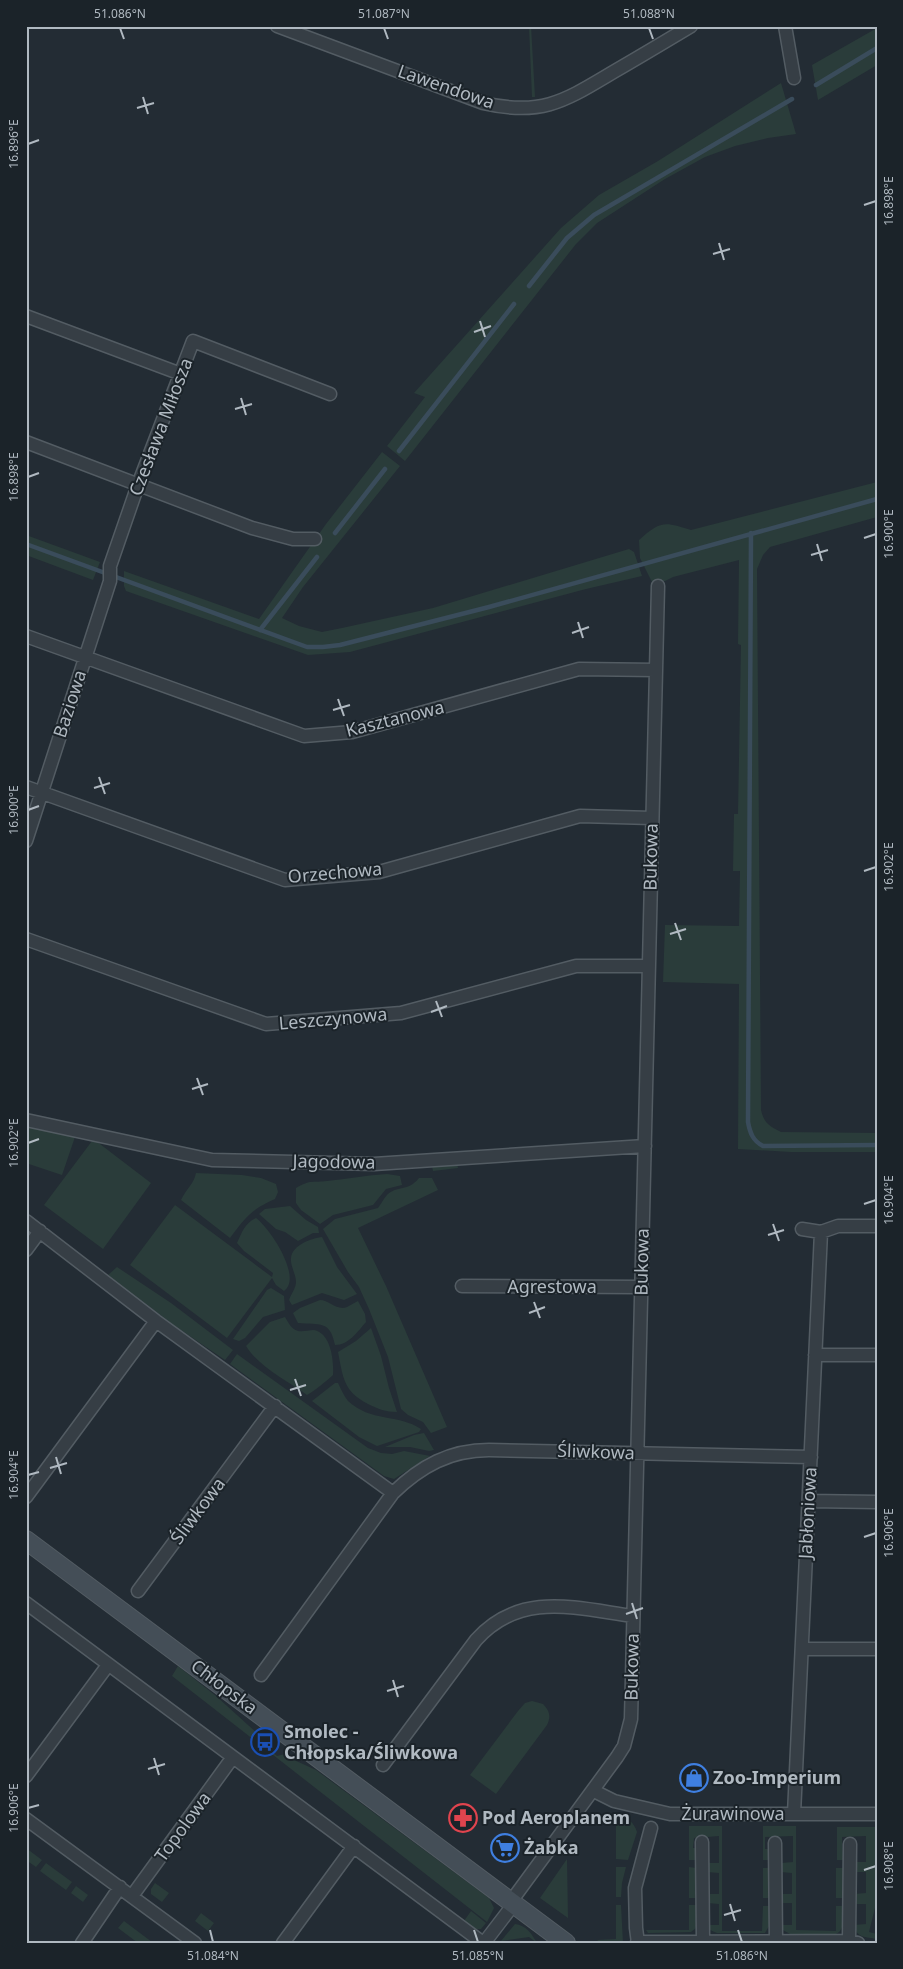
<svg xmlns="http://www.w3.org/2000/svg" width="903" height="1969" viewBox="0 0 903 1969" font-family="'Noto Sans',sans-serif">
<rect width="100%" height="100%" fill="#232c34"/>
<path fill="#2a3c3a" d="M529 26H531L535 97H532Z
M877 28V65L818 100 812 65Z
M781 83 796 134 768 138 735 146 705 157 665 179 597 223 576 244 405 461 387 446 425 397 414 393 561 228 599 195 658 161Z
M382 452 400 466 303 587 282 618 299 626 322 632 342 628 433 608 629 549 634 552 642 576 586 589 350 652 308 655 126 591 124 586V571L259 619 326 524Z
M877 482V517L770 547 763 555 757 569 761 1110C764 1123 769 1126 781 1132L877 1133V1152H791L738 1149 739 984 663 982 665 925 739 926 740 871H733L734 814H738L741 645 738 644 739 560 673 577 665 581 652 582 640 558 639 540C660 521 664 521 691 530Z
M26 535 100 562 93 580 26 555Z
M26 1126 75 1137 62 1175 26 1163Z
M92 1141H96L151 1183 103 1249 44 1205Z
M457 1163 458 1168 433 1171 432 1166Z
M196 1173 242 1175 261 1178 276 1184 278 1192 275 1199C250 1210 246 1217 230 1238L181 1200C186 1189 194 1184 196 1173Z
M387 1174 400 1176 402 1185 386 1189 373 1205 333 1215 320 1224 301 1210 296 1203V1188C311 1179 313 1183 327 1181 347 1179 367 1175 387 1174Z
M419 1178H432L438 1190 358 1228 386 1286 447 1427 431 1433 423 1422 408 1415 401 1409 388 1357 369 1309 359 1287 348 1272 323 1229 335 1219 378 1208C381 1204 384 1198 387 1195 397 1185 408 1192 419 1178Z
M175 1205 272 1277 273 1273 244 1251 237 1243C242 1232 245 1223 256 1218 270 1228 303 1278 284 1291L276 1285 272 1278 227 1338 130 1265Z
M290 1206 306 1220 318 1227 319 1233H313L298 1241 285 1232 276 1229 259 1214 265 1209Z
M322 1237 337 1267 357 1294 344 1300 322 1293 292 1305 289 1300C291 1294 296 1288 296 1282 296 1274 290 1266 291 1258 292 1245 312 1238 322 1237Z
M117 1267 171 1303 233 1350 225 1360 175 1326 108 1275Z
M271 1288 284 1296 285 1310 263 1317 245 1338 239 1341 233 1339 267 1290Z
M320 1300C329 1300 337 1311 347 1307 351 1305 354 1303 358 1301L365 1314 366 1322C358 1331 349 1345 335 1345 330 1320 320 1325 298 1323L293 1313 300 1308Z
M285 1317C288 1322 291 1329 298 1331 303 1332 309 1330 314 1330 331 1333 334 1361 333 1375 325 1382 316 1390 307 1395 286 1380 259 1367 246 1346L270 1322Z
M371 1328 381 1356 389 1388 397 1412C386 1412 378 1409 368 1404 343 1391 343 1377 338 1352L356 1341Z
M237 1354 368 1448 381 1453 392 1454 404 1451 430 1456 394 1479 384 1476 230 1364Z
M335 1383H338C341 1389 344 1396 348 1401 370 1422 399 1414 421 1429L419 1432 377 1446 359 1437 312 1401Z
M424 1433 434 1450 429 1451 410 1447H385L414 1435Z
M178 1666 216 1696 259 1735 262 1744 277 1756 285 1754 294 1760 316 1770 489 1898 494 1908 487 1922 172 1676Z
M532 1701 543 1704C550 1711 551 1717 547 1725L496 1794 470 1775 518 1711 525 1703Z
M616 1817C627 1817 634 1822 637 1832L628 1860 616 1859Z
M689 1826H722V1931H762L763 1906H770L769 1926 765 1933H717L710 1930 708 1925H719V1904L708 1903V1894H719V1873L707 1872 708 1863H719V1836L694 1838 693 1848H696V1860H689Z
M763 1826H796V1930L836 1931V1906H843C843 1916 846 1929 836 1934H790L783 1930 781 1925H792V1903H781V1894H792V1873L781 1872V1863L793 1862V1836L765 1837V1849H769V1860H763Z
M837 1827H877V1900L869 1932 877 1934V1939C866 1937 856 1938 854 1925L866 1924V1904H855L854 1894 866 1893V1872H855V1862H866V1836L842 1837 843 1860H837Z
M26 1848 42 1860 36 1867 26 1860Z
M567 1859 568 1918 540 1898Z
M46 1863 72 1882 66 1890 40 1871Z
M616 1867H626L622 1883 621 1897H616Z
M689 1867 696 1868V1898H689Z
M763 1868H769V1898H763Z
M836 1868H843V1898H836Z
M155 1883 169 1893 162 1902 151 1894V1889Z
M76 1886 88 1895 83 1902 71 1893Z
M616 1905H621L623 1943H601L597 1940 616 1939Z
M689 1905H696V1928L691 1932 648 1933 646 1930H689Z
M471 1911 486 1923 481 1929H476L464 1921Z
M201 1913 214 1923 208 1931 195 1921Z
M124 1921 152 1942 151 1943H138L118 1928Z
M515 1924C526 1925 532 1934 537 1943L529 1937 501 1941Z"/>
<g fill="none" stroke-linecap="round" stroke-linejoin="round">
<path stroke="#3a4c5b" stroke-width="4.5" d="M816 85 877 48
M529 286 567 238 594 215 792 99
M399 451 514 304
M335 533 385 469
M751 533 748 1122C750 1133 753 1141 763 1146L877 1145
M26 544 307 647H323L340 645 489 607 877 499
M260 630 317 557"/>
<defs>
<path id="street" d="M277 26 483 103C543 117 566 100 615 71 641 56 666 41 691 26
M785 26 794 78
M26 316 181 374
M26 442 252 528 293 539H315
M26 636 304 736 352 732 579 669 656 670
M26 787 285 880 379 872 580 816 652 818
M26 841 110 581V566L138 485 193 341 330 394
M26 939 266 1024 401 1013 576 966H649
M26 1120 212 1160 374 1164 645 1146
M26 1221 156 1321 393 1493
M821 1232 838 1226H877
M26 1250 40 1231
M462 1286 642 1287
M815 1355H877
M26 1497 156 1321
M809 1501 877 1502
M138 1591 275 1406
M26 1603 483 1943
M802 1649H877
M261 1675 393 1493C421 1466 450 1450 489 1450L811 1457
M383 1765 476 1640C520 1591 575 1608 632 1616
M26 1776 108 1665
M594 1791 614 1801 670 1814H877
M794 1814 821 1232 802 1229
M26 1819 195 1943
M702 1842 703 1940
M775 1843 776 1941
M132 1896 233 1757
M849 1941 850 1844
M637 1942 849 1941 858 1943
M82 1943 120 1887
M283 1943 354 1846
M484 1943 510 1909 515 1896 617 1757 624 1746 631 1719 658 586
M638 1943 636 1928 635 1888 651 1828"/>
<path id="secondary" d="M26 1540 566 1943"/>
</defs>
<use href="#street" stroke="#535c63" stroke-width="15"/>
<use href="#secondary" stroke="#535c63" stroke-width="20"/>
<use href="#street" stroke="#363e45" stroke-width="12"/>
<use href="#secondary" stroke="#444e57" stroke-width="18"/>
</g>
<path fill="none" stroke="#b0b9c1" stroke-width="2" d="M120 28 124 39M384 28 388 39M649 28 653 39M143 97 148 114M137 108 154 103M28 144 39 140M864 205 876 201M719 243 724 260M713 254 730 249M480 321 485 337M474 332 491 326M241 398 246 415M235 409 252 404M28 477 39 473M864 538 876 534M817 544 822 561M811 555 828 550M578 622 583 638M572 633 589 627M338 699 344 716M333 710 350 705M99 777 105 794M94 788 110 783M28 810 39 806M864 871 876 867M675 923 681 940M670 934 686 929M436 1001 442 1017M431 1012 447 1006M197 1078 203 1095M192 1089 208 1084M28 1143 39 1139M864 1204 876 1200M773 1224 779 1241M768 1235 784 1230M534 1302 540 1318M529 1313 545 1307M295 1379 301 1396M290 1390 306 1385M56 1457 61 1474M50 1468 67 1463M28 1475 39 1472M864 1537 876 1533M632 1603 637 1619M626 1614 643 1608M393 1680 398 1697M387 1691 404 1686M154 1758 159 1775M148 1769 165 1764M28 1808 39 1805M864 1870 876 1866M730 1904 735 1921M724 1915 741 1910M210 1930 213 1942M474 1930 478 1942M738 1930 742 1942"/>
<defs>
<symbol id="bus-ring" viewBox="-11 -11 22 22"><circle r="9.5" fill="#1b2329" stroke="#1a4fb4" stroke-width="1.5"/><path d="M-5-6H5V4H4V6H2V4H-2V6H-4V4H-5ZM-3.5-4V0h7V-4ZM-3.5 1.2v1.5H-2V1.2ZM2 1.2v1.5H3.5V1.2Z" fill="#1a4fb4"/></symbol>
<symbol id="shop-ring" viewBox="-11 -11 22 22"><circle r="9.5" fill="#1b2329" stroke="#3f7fe0" stroke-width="1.5"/><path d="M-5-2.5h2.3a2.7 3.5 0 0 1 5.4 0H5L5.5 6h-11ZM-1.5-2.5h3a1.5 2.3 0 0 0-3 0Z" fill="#3f7fe0"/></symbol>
<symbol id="pharmacy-ring" viewBox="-11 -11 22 22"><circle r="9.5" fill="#1b2329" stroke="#e0444e" stroke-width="1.5"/><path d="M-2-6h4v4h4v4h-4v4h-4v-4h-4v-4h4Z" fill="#e0444e"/></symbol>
<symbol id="supermarket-ring" viewBox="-11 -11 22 22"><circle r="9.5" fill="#1b2329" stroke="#3f7fe0" stroke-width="1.5"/><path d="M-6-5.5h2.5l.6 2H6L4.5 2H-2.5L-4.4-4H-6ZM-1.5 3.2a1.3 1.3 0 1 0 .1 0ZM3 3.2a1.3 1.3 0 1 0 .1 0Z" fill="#3f7fe0"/></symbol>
</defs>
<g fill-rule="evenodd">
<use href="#bus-ring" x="249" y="1726" width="32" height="32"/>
<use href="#shop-ring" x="678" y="1762" width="32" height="32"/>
<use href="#pharmacy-ring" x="447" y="1802" width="32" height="32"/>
<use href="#supermarket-ring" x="489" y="1832" width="32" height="32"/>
</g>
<g text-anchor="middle" stroke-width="4" stroke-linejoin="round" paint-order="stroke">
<g font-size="18" fill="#b0b9c1" stroke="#1b2329">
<text transform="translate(446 87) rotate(19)" y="6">Lawendowa</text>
<text transform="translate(161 427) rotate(-69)" y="6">Czesława Miłosza</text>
<text transform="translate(70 704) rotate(-72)" y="6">Baziowa</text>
<text transform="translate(395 719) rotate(-14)" y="6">Kasztanowa</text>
<text transform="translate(651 857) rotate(-89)" y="6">Bukowa</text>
<text transform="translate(335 873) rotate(-5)" y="6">Orzechowa</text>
<text transform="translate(333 1019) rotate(-5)" y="6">Leszczynowa</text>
<text transform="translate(334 1162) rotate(1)" y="6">Jagodowa</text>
<text transform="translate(642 1262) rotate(-89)" y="6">Bukowa</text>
<text x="552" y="1293">Agrestowa</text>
<text transform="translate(596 1452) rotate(2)" y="6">Śliwkowa</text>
<text transform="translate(198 1511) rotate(-53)" y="6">Śliwkowa</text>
<text transform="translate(808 1513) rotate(-87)" y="6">Jabłoniowa</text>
<text transform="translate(632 1667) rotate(-89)" y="6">Bukowa</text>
<text transform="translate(224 1687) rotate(37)" y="6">Chłopska</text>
<text x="733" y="1820">Żurawinowa</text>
<text transform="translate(183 1827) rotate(-54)" y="6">Topolowa</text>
</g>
<g font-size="18" font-weight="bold" fill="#b0b9c1" stroke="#1b2329" text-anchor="start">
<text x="284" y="1738">Smolec -<tspan x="284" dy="21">Chłopska/Śliwkowa</tspan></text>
<text x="713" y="1784">Zoo-Imperium</text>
<text x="482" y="1824">Pod Aeroplanem</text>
<text x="524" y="1854">Żabka</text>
</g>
</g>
<rect width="903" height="1969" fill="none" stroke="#1b2329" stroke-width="55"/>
<rect x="28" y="28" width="848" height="1914" fill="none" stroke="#b0b9c1" stroke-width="2"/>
<g font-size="12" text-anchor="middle" fill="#b0b9c1">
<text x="120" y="18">51.086°N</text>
<text x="384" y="18">51.087°N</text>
<text x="649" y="18">51.088°N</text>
<text transform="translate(14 144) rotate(-90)" y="4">16.896°E</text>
<text transform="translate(889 201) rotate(-90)" y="4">16.898°E</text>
<text transform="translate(14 477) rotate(-90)" y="4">16.898°E</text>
<text transform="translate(889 534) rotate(-90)" y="4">16.900°E</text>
<text transform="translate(14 810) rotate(-90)" y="4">16.900°E</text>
<text transform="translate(889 867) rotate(-90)" y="4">16.902°E</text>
<text transform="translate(14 1143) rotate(-90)" y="4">16.902°E</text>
<text transform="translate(889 1200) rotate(-90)" y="4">16.904°E</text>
<text transform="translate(14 1475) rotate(-90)" y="4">16.904°E</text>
<text transform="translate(889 1533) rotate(-90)" y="4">16.906°E</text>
<text transform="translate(14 1808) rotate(-90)" y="4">16.906°E</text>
<text transform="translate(889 1866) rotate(-90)" y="4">16.908°E</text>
<text x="213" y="1960">51.084°N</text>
<text x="478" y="1960">51.085°N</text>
<text x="742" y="1960">51.086°N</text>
</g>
</svg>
